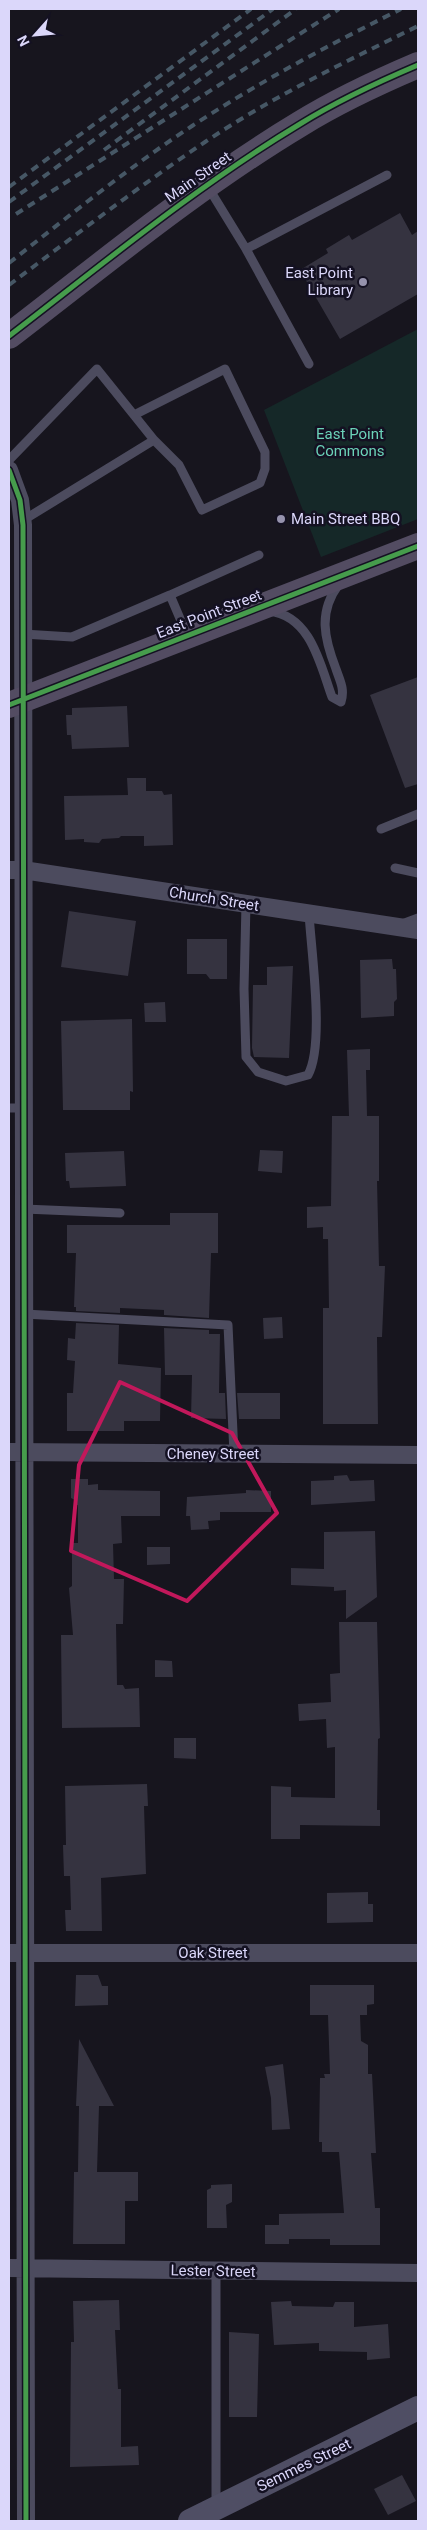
<svg xmlns="http://www.w3.org/2000/svg" width="427" height="2530" viewBox="0 0 427 2530" font-family="Roboto,sans-serif">
<rect width="100%" height="100%" fill="#17151e"/>
<path fill="#152828" d="M418 329V519L321 557 264 410Z"/>
<path fill="#353340" d="M400 213 412 235 418 231V294L340 339 300 270 328 253 326 249 349 235 352 240Z
M418 677V784L405 788 370 695Z
M127 706 129 747 72 749 71 735H67L66 715H72V708Z
M127 778H146V791H162L164 795 172 794 173 845 144 846V836H121L119 838 102 839 99 843 84 842V839L65 840 64 796 128 795Z
M69 911 136 921 128 976 61 967Z
M187 939H227V979H210L206 974H187Z
M392 959 393 969H396L397 999 394 1002V1016L361 1018 360 960Z
M293 966 289 1058 254 1057 252 1048 253 985H267V967Z
M165 1002 166 1022H145L144 1003Z
M132 1019 133 1092 130 1091V1110H63L61 1021Z
M370 1049V1070H366L367 1116H379V1181H377L379 1266H385L382 1337H377L378 1424H323V1308H329L328 1239H323V1227L307 1228V1207L331 1206 332 1116H349L347 1050Z
M260 1150 283 1151 282 1173 258 1171Z
M124 1151 126 1186 70 1188 69 1181H66L65 1153Z
M170 1213H218V1253H211L209 1318 164 1315V1310L120 1308V1313L76 1311V1307H74L76 1253H67V1225H170Z
M282 1317 283 1338 264 1339 263 1318Z
M76 1323 119 1325 118 1364 161 1368 160 1421H124V1431H67V1393H73L75 1361 67 1360 68 1338 75 1339Z
M164 1328 209 1330V1334H220L219 1393H225L226 1419 191 1418 192 1375H165Z
M237 1393H280V1419H239Z
M347 1475 350 1481 374 1480 375 1501 311 1505V1481L334 1480V1476Z
M71 1479H88V1485L98 1484V1490L160 1491V1516H121L122 1543 113 1544 114 1579H124L123 1624H116L117 1685H123L125 1689 139 1688 140 1727 62 1728 61 1635H73L69 1588 72 1586V1543H78V1505H75V1500L71 1498Z
M246 1490 271 1491V1512H220V1520L208 1521 209 1529 191 1530 190 1516H186L187 1497 246 1493Z
M375 1531 377 1597 346 1619V1590L334 1591V1587L291 1585V1568L324 1569V1532Z
M147 1547H170V1564L147 1565Z
M339 1622H377L380 1738 378 1739 377 1810H380V1826L300 1825V1839H271V1786L291 1787V1797L335 1798V1747L327 1748 326 1719 299 1721 298 1704 331 1702 330 1674 340 1673Z
M155 1660 172 1661 173 1677H155Z
M174 1738H196V1759L174 1758Z
M147 1784 148 1806H144L146 1874 101 1878 102 1931H66L65 1910H71L70 1876H64L63 1845H66L65 1786Z
M368 1892V1904H373V1922L327 1923V1893Z
M76 1975H98L102 1986H108V2005L75 2006Z
M310 1985H374V2004L367 2005V2015H360L361 2041 368 2045V2074H372L376 2153H371L375 2208H380V2245H330V2239H289V2244H265V2225H279V2214L344 2213 339 2152H322V2142H319L320 2078H325L324 2074H330L328 2015H310Z
M79 2039 114 2106H99L97 2172H138V2201H125V2244H73L74 2172H78L79 2106H76Z
M283 2064 290 2129 272 2130 271 2098 265 2067Z
M232 2184V2202L226 2205 227 2228H207V2190L211 2188V2185Z
M119 2300 120 2330H115L118 2389H121V2447L138 2446 139 2465 70 2467 71 2342H74L73 2301Z
M291 2301 292 2306 333 2307 335 2302H354V2327L388 2324 390 2358 367 2360V2352L319 2351V2343L274 2345 271 2302Z
M229 2332 259 2334 257 2417H229Z
M402 2475 416 2501 388 2515 374 2489Z"/>
<g fill="none" stroke-linecap="round" stroke-linejoin="round">
<path stroke="#4c4b5e" stroke-width="9" d="M208 187 246 249 309 364
M246 249 387 175
M134 415 225 369 265 452V469L260 483 202 510 179 465 154 440
M9 460 97 369 154 440 22 521
M170 595 259 555
M269 611C311 616 320 664 332 697L341 702C345 689 340 681 336 669 324 638 318 612 339 584
M23 634 72 637 170 595 187 635
M381 829 418 814
M395 868 418 873
M246 904 244 989 246 1057 258 1072 286 1081 308 1075C325 1044 311 951 309 913
M402 924 418 918
M9 1108H24
M24 1209 120 1213
M24 1314 228 1325 234 1454
M216 2271V2505"/>
<path stroke="#4c4b5e" stroke-width="18" d="M9 470 20 500 23 525 26 2521
M9 870H23L418 930
M9 1452 418 1455
M9 1953H418
M9 2268 418 2273"/>
<path stroke="#4f4e64" stroke-width="24" d="M190 2521 418 2408"/>
<path stroke="#534c62" stroke-width="26" d="M9 336C104 263 197 186 300 124 337 101 378 82 418 65
M9 705 418 546"/>
<path stroke="#465765" stroke-width="4" stroke-dasharray="8 6" stroke-linecap="butt" d="M104 150 296 9
M9 187 251 9
M9 202 273 9
M16 214 339 9
M9 263C69 216 128 168 192 126 259 82 329 45 401 9
M9 285C73 237 138 187 205 142 272 97 345 62 418 26"/>
<defs>
<path id="cycleway" d="M9 336C104 263 197 186 300 124 337 101 378 82 418 65
M9 470 20 500 23 525 26 2521
M9 705 418 546"/>
</defs>
<use href="#cycleway" stroke="#141122" stroke-width="8"/>
<use href="#cycleway" stroke="#469c4c" stroke-width="5"/>
</g>
<path fill="none" stroke="#c2185b" stroke-width="4" stroke-linejoin="round" d="M120 1382 232 1433 277 1513 187 1601 71 1551 79 1465Z"/>
<g fill="#9693ad" stroke="#141122" stroke-width="2">
<circle cx="363" cy="282" r="5"/>
<circle cx="281" cy="519" r="5"/>
</g>
<g text-anchor="middle" stroke-width="5" stroke-linejoin="round" paint-order="stroke">
<g font-size="15" fill="#dbd7fa" stroke="#141122">
<text transform="translate(198 177) rotate(-35)" y="5">Main Street</text>
<text transform="translate(209 614) rotate(-21)" y="5">East Point Street</text>
<text transform="translate(214 899) rotate(9)" y="5">Church Street</text>
<text x="213" y="1459">Cheney Street</text>
<text x="213" y="1958">Oak Street</text>
<text transform="translate(213 2271) rotate(1)" y="5">Lester Street</text>
<text transform="translate(304 2465) rotate(-26)" y="5">Semmes Street</text>
</g>
<g font-size="15" fill="#dbd7fa" stroke="#141122" text-anchor="end">
<text x="353" y="278">East Point<tspan x="353" dy="17">Library</tspan></text>
<text x="291" y="524" text-anchor="start">Main Street BBQ</text>
</g>
<g font-size="15" fill="#6bd2b8" stroke="#141122">
<text x="350" y="439">East Point<tspan x="350" dy="17">Commons</tspan></text>
</g>
</g>
<rect width="427" height="2530" fill="none" stroke="#dbd7fa" stroke-width="20"/>
<g transform="translate(35 35) rotate(243)" stroke="#141122" stroke-width="4" paint-order="stroke">
<path d="M0-4L9 19L0 12L-9 19Z" fill="#dbd7fa"/>
<text y="-8" font-size="14" font-weight="bold" text-anchor="middle" fill="#dbd7fa">N</text>
</g>
</svg>
